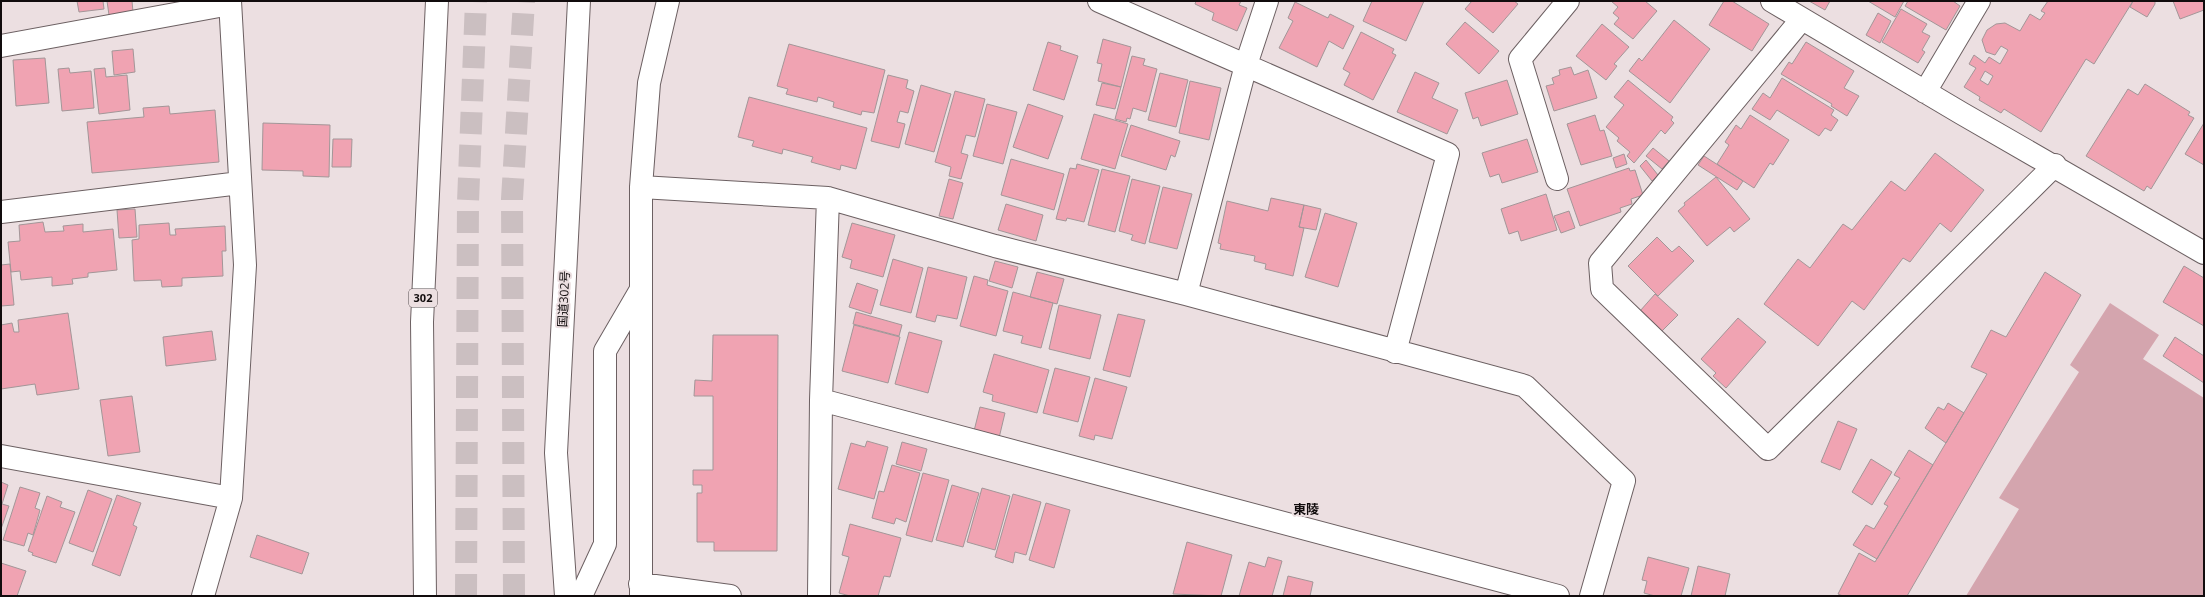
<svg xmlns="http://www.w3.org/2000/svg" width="2205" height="597" viewBox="0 0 2205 597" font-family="'Open Sans','Noto Sans JP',sans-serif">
<rect width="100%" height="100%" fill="#ecdfe1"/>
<path fill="#d4a5ae" d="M2110 303 2159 335 2143 359 2204 398V596H1966L2019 509 1999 498 2079 372 2070 365Z"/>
<path fill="#f0a3b2" stroke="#a39698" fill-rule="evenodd" d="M77 1H103L104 9 79 12Z
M107 1H132L133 12 109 15Z
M1196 1H1241L1239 5 1247 8 1237 31 1212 20 1214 13 1195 4Z
M1372 1H1424L1406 41 1363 21Z
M1472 1H1514L1518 4 1493 33 1465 9Z
M1611 1H1645L1657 11 1633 39 1614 24 1619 18 1613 13 1618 7Z
M1724 1H1732L1769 24 1752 51 1709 25Z
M1809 1H1830L1825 10Z
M1868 1H1904L1895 17Z
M1908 1H1953L1960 6 1946 30 1905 6Z
M2048 1H2133L2094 64 2086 59 2041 132 2004 109 2001 113 1979 100 1980 97 1964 87 1976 68 1969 64 1974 55 1985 63 1989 57 2000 64 2008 50 2001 46 1995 55 1986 52 1982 40 1987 30 1996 24 2005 23 2020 31 2030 14 2040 20 2045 13 2041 11ZM1985 71 1993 76 1988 85 1980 80Z
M2133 1H2155V4L2147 17 2130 7Z
M2173 1H2204V10L2180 19Z
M1295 2 1328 18 1330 14 1354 26 1343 49 1329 41 1317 67 1279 48 1293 21 1288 18Z
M1901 9 1927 24 1922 32 1930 36 1922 50 1925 52 1918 63 1882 42Z
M1878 13 1891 21 1880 43 1866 35Z
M1674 20 1710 49 1670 103 1629 71 1639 58 1642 61Z
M1465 22 1499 51 1479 74 1446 44Z
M1602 24 1629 47 1614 64 1617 66 1606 80 1576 56Z
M1361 32 1394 49 1392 53 1396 55 1373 100 1344 85 1350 73 1343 69Z
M1103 39 1131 47 1121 87 1098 81 1102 64 1097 63Z
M1048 42 1061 46 1060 50 1078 56 1064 100 1033 90Z
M1806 42 1854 71 1844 88 1859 96 1847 116 1831 106 1832 104 1781 74 1789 62 1792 64Z
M789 44 885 70 874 113 862 111 861 115 833 107 834 102 818 97 817 102 786 94 788 89 777 86Z
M133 49 135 72 114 75 112 51Z
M1132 56 1145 59 1143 65 1157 69 1146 112 1133 108 1130 119 1127 118 1126 122 1115 119Z
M45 58 49 103 16 106 13 60Z
M1571 67 1574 75 1588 70 1597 98 1554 111 1546 86 1554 84 1552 78 1560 75 1559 70Z
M69 68 70 73 91 71 94 108 62 111 58 69Z
M105 68 106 77 127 75 130 110 99 114 94 69Z
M1415 72 1439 83 1432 98 1458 110 1447 134 1397 112Z
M1160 73 1188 80 1176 127 1148 120Z
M888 75 908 80 906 88 914 91 908 113 900 111 897 122 905 124 899 148 871 141Z
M1782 78 1834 110 1831 115 1838 120 1831 131 1825 128 1819 136 1777 110 1770 120 1752 109 1763 93 1770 98Z
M1507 80 1518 114 1481 126 1478 117 1473 119 1465 93Z
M1628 80 1673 117 1671 120 1674 123 1665 134 1661 130 1634 163 1627 156 1630 152 1617 141 1619 138 1606 127 1624 105 1614 97Z
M1190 81 1221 88 1209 140 1179 133Z
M1102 83 1121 87 1115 109 1096 105Z
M2145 84 2190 112 2188 115 2194 118 2151 189 2147 186 2144 191 2086 156 2128 89 2138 95Z
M921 85 951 94 934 152 905 144Z
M955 91 985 99 975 137 966 135 961 153 968 155 961 179 949 176 951 167 935 162Z
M749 97 867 128 856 169 841 165 840 170 811 162 813 157 783 149 782 154 752 146 754 141 738 137Z
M987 104 1017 112 1003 164 973 156Z
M1028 104 1063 116 1048 159 1013 147Z
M169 106 170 114 215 110 219 162 92 173 87 122 144 117 143 108Z
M1094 114 1128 124 1115 169 1081 159Z
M1595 115 1600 131 1604 130 1612 156 1581 165 1567 124Z
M1750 115 1789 140 1773 165 1770 163 1754 188 1717 164 1729 145 1725 142 1736 125 1741 129Z
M263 123 330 125 329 177 303 176V171L262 170Z
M2204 123V165L2185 154Z
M1131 125 1180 141 1175 157 1171 155 1166 170 1121 156Z
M333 139H352L351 167H332Z
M1527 139 1538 172 1502 183 1499 174 1490 177 1482 153Z
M1653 148 1669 161 1662 169 1646 156Z
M1935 153 1984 190 1951 232 1940 223 1910 262 1903 258 1864 310 1852 301 1818 346 1764 304 1798 259 1810 268 1843 224 1852 230 1891 181 1905 191Z
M1624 154 1627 164 1616 168 1613 158Z
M1704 156 1743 181 1737 190 1698 165Z
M1011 159 1064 174 1054 210 1001 195Z
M1646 160 1658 175 1652 181 1640 166Z
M1077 164 1099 170 1084 222 1067 218 1066 221 1056 219 1070 168 1076 169Z
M1629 168 1630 171 1635 170 1643 195 1631 199 1632 204 1620 208 1621 212 1580 226 1567 189Z
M1102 169 1130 176 1115 232 1088 225Z
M1716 177 1750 219 1734 232 1730 227 1707 246 1678 211 1685 205 1684 203Z
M949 179 963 183 953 219 939 216Z
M1132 179 1160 186 1145 244 1131 240 1133 235 1119 231Z
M1163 187 1192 194 1177 249 1149 242Z
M1546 194 1557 230 1521 241 1518 231 1509 234 1501 209Z
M1271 198 1304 205 1299 227 1304 228 1293 276 1265 269 1266 264 1254 261 1255 256 1220 249 1221 244 1218 243 1227 201 1268 211Z
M1006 204 1043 215 1036 241 998 230Z
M1304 205 1321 209 1316 230 1299 227Z
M135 209 137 237 119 238 117 210Z
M1569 211 1575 228 1561 233 1554 216Z
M1325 213 1357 223 1338 287 1305 277Z
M43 222 45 232 64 231 63 226 83 224V232L113 229 117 270 88 273V277L72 279 73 284 52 286V277L21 280 20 271 11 272 8 242 20 241 19 225Z
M169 223 170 235H176L175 229 225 226 226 251H222L223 276 182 278V286L162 287 161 280 134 281 132 240 139 239V225Z
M852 223 895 235 883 277 850 268 852 260 842 257Z
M1657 237 1672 252 1679 246 1694 261 1658 296 1628 266Z
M893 259 923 268 911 313 880 305Z
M995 261 1018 267 1012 288 989 281Z
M10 264 14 305 1 306V265Z
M2184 266 2204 278V326L2163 302Z
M928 267 967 277 957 319 937 315 935 322 916 317Z
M1037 272 1064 279 1057 304 1030 297Z
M2045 272 2081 295 1907 596H1843L1838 594 1859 553 1875 562 1987 374 1971 367 1991 330 2006 337Z
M974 276 988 280 987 285 1008 291 996 336 960 326Z
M857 283 878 290 871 314 849 307Z
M1013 292 1053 303 1041 348 1021 343 1023 336 1003 331Z
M1655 294 1678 315 1662 331 1640 311Z
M1059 305 1101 315 1090 359 1049 349Z
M856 312 902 325 899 336 853 324Z
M68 313 79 389 37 395 35 384 1 389V325L12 323 14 332H19L18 320Z
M1118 314 1145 320 1130 377 1103 370Z
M1738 318 1766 342 1726 388 1713 376 1716 373 1701 359Z
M854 325 900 337 888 383 842 371Z
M212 331 216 360 166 366 163 337Z
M909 332 942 341 928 393 895 384Z
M713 335H778L777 551H714V542H697V493H702V485H693V470H713V396H694L695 380 712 381Z
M2175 337 2204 356V383L2163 356Z
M994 354 1049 370 1037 413 992 401 993 395 983 392Z
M1055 368 1090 377 1078 422 1043 413Z
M1095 378 1127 387 1112 439 1095 435 1094 440 1079 436Z
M132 396 140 452 108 456 100 400Z
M1948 403 1964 413 1946 443 1925 428 1938 407 1944 410Z
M980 407 1005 413 999 438 974 431Z
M1838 421 1857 429 1840 470 1821 462Z
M867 441 888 447 874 499 838 489 851 443 865 447Z
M902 442 927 449 921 471 896 464Z
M1909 450 1933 465 1877 559 1853 545 1866 525 1874 529 1888 506 1884 504 1900 478 1894 475Z
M1871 459 1892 472 1872 505 1852 492Z
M892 465 920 473 906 522 896 518 894 524 872 518 879 491 884 492Z
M923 473 949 480 932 542 906 535Z
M1 482 8 485 2 504 9 506 1 529Z
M952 485 979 493 963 547 936 540Z
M20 487 40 493 35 508 40 510 33 535 28 533 24 546 3 540Z
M982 488 1010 496 995 550 967 542Z
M88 490 112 499 93 552 69 543Z
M1013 494 1041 502 1026 555 1015 552 1013 563 995 557Z
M117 495 141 503 133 525 137 527 120 576 92 565Z
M47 496 62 502 60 507 75 512 56 563 32 555 33 553 28 551Z
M1046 503 1070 510 1054 568 1029 560Z
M850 524 901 538 890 577 884 576 878 596H850L839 593 849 557 842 555Z
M257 535 309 553 302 574 250 557Z
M1187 542 1232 555 1221 596 1173 594Z
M1268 557 1282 561 1272 596H1239L1249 562 1265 567Z
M1648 557 1689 568 1681 596H1655L1644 593 1647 581 1642 580Z
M1 563 26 571 17 596H1Z
M1698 566 1730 574 1725 596H1691Z
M1288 576 1313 582 1310 596H1283Z"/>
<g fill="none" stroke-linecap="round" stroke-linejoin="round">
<path stroke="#cbbfc1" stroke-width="22" stroke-dasharray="22 11" stroke-linecap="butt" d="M466 596 468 202 476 1
M514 596 512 199 524 1"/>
<defs>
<path id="minor" d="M668 1 649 83 641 187 828 198 995 246 1186 294 1525 386 1624 481 1591 596
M1099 1 1448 154 1395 352
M1772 1 1961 113 2204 253
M1801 20 1600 263 1602 289 1768 449 2055 165
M1 46 230 4
M1925 92 1979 1
M1557 179 1520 59 1568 1
M641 187V596
M1 212 240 183
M1186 294 1246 65 1267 1
M821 400 1558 596
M1 456 231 498
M640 584 730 596
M203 596 231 498 245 265 230 1
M581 596 605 544V351L640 291
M819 596 821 400 828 198"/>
<path id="highway" d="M425 596 422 322 437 1
M566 596 556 453 579 1"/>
</defs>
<use href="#minor" stroke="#6c6062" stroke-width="24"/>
<use href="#highway" stroke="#6c6062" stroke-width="24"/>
<use href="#minor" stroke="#fff" stroke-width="22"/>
<use href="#highway" stroke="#fff" stroke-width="22"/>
</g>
<g text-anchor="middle" stroke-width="4" stroke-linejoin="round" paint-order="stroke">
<rect fill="#ecdfe1" stroke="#534b4d" stroke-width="1" x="409" y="289" width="28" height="18" rx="3"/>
<g font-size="11" font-weight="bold" fill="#110c0d">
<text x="423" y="302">302</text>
</g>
<g font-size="12" fill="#110c0d" stroke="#ecdfe1">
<text transform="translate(564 299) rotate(-87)" y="4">国道302号</text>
</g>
<g font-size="13" font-weight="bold" fill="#110c0d" stroke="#ecdfe1">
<text x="1306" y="514">東陵</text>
</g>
</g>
<rect width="2205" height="597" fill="none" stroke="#110c0d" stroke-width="4"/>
</svg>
